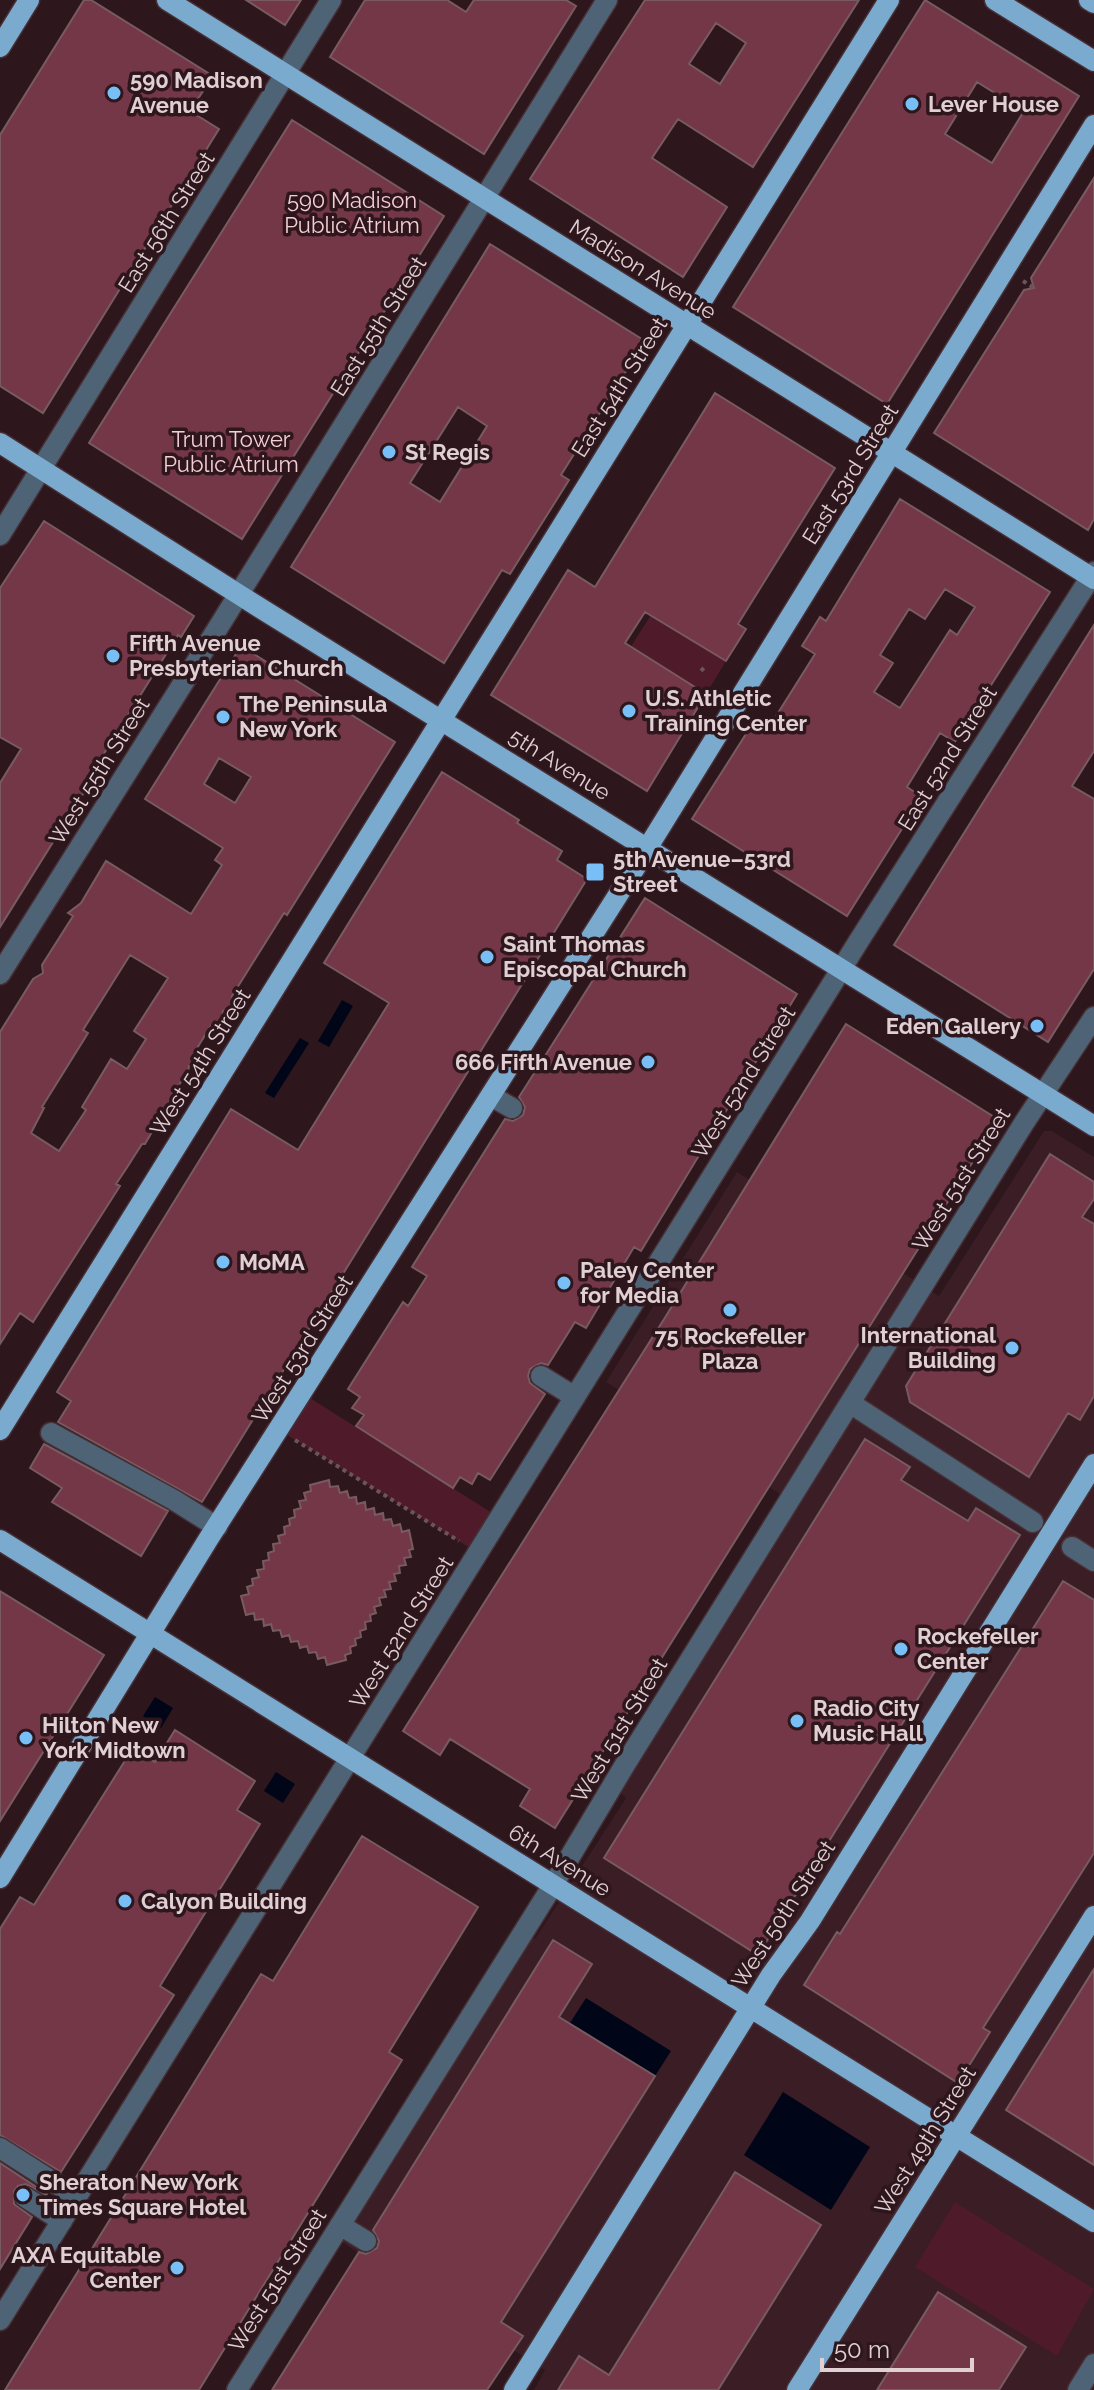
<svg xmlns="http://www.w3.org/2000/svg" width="1094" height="2390" viewBox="0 0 1094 2390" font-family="Raleway,sans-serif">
<rect width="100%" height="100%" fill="#2d161c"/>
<path fill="#3a1d25" d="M1044 1131H1052L1094 1157V2390H534L545 2370 340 2241 529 1936 535 1939 626 1798 619 1792 797 1505 606 1382 737 1172 826 1227 828 1225 939 1296Z"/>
<path fill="#4f1b2b" d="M651 615 726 661 706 694 630 648Z
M302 1393 500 1518 478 1553 279 1430Z
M955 2202 1094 2289 1057 2356 915 2267Z"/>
<path fill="#000618" d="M342 1000 353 1006 329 1047 318 1041Z
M300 1038 309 1043 274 1098 265 1093Z
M155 1697 173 1708 161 1728 143 1716Z
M276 1772 295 1784 283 1803 264 1791Z
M586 1998 671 2051 655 2076 570 2023Z
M783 2092 870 2147 831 2210 744 2155Z"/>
<path fill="#743748" stroke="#785b61" stroke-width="2" fill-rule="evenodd" d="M84 0H91L213 76 190 111 219 129 43 413 0 386V135Z
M246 0H301L285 25Z
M365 0H447L466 12 474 0H566L576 6 484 154 330 57Z
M645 0H859L753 167 678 119 652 158 727 207 683 277 530 179ZM716 23 746 43 720 84 689 64Z
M925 0 1079 96 887 404 733 307ZM977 82 1024 111 992 163 945 134Z
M292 120 444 216 242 539 89 443Z
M1094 178V519L1088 530 934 433 1024 290 1034 288 1031 278Z
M490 244 645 341 561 475 569 480 510 574 502 570 444 663 291 567ZM458 407 487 426 440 502 410 483Z
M715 393 835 468 738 624 746 629 726 661 645 612 625 643 706 694 647 791 491 695 568 570 595 587Z
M900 499 1050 592 955 742 940 733 907 787 922 797 847 916 692 819 753 723 766 732 815 654 802 646 820 617 826 621ZM945 589 975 607 957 635 950 630 900 708 874 692 893 663 880 655 909 609 925 619Z
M44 521 194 616 181 637 178 635 95 768 98 770 0 927V783L21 749 0 737V588Z
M1094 625V751L1072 786 1094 799V969L1048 1042 894 945Z
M241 646 395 742 287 915 284 913 232 996 231 1007 223 1011 222 1022 212 1024 194 1053 198 1062 189 1066 187 1078 182 1080 145 1144H142L126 1169 116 1184 120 1186 33 1322 20 1313 0 1344V1032L33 979 43 973 42 965 73 916 68 913 81 903 106 861 191 914 222 865 215 860 223 848 145 799ZM219 758 251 777 235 803 204 784ZM130 955 168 978 134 1031 146 1039 127 1069 111 1059 82 1107 86 1110 59 1151 31 1133 44 1108 42 1107 88 1033 83 1030Z
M442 772 519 820 517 823 562 851 557 860 587 879 202 1502 58 1422 71 1401 57 1392 231 1109 298 1150 389 1003 324 963Z
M645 898 797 994 641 1251 634 1247 586 1328 575 1322 548 1365 541 1363 530 1369 528 1376 530 1383 545 1394 490 1480 478 1473 472 1484 460 1477 453 1488 356 1426 364 1415 352 1408 360 1397 348 1389 403 1302 408 1306 427 1276 412 1267 505 1119 513 1121 523 1115 525 1107 519 1097Z
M846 1024 999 1120 555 1828 520 1806 530 1789 450 1739 440 1755 403 1731 666 1316Z
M1050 1154 1094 1182V1199L1082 1217 1094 1224V1396L1080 1420 1068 1413 1029 1477 910 1402 906 1386Z
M865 1439 910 1467 901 1480 968 1521 976 1508 1020 1535 758 1955 604 1858Z
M44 1444 168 1511 141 1556 52 1502 62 1488 30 1468Z
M329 1480 330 1487 338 1486 340 1493 347 1491 349 1498 356 1497 357 1504 365 1502 366 1510 374 1508 375 1515 383 1513 384 1520 391 1519 393 1526 400 1524 402 1532 409 1530 413 1549 409 1550 411 1557 404 1558 406 1565 399 1566 400 1573 394 1574 396 1581 389 1582 391 1589 384 1590 386 1597 379 1598 381 1605 374 1607 376 1613 370 1615 371 1621 365 1622 366 1629 360 1631 361 1637 355 1639 356 1645 350 1647 351 1653 345 1655 346 1660 327 1665 325 1657 318 1659 316 1652 309 1653 307 1646 300 1648 298 1641 291 1642 289 1635 282 1637 280 1630 273 1631 271 1624 264 1626 263 1619 255 1620 254 1613 246 1615 241 1596 249 1594 247 1587 253 1585 252 1579 259 1577 257 1570 264 1569 263 1561 269 1560 268 1553 274 1551 273 1544 280 1543 278 1536 285 1534 284 1527 290 1525 289 1519 295 1517 294 1510 301 1508 299 1501 306 1500 304 1493 311 1491 310 1485Z
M1063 1581 1094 1600V1853L983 2028 990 2032 958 2083 804 1985 837 1932 840 1934Z
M0 1591 104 1655 0 1821Z
M175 1730 255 1781 237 1810 260 1824 160 1986 174 1995 61 2172 0 2135V1929L20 1897 34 1905 133 1748 155 1762Z
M362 1836 478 1907 389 2052 402 2060 199 2390H5L261 1974 273 1981Z
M553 1940 592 1964 559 2017 655 2076 501 2322 523 2336 487 2390H272L359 2252 366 2254 377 2248 379 2241 373 2230Z
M1094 1969V2165L1006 2110Z
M0 2163 47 2194 46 2195 26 2184 18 2186 14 2191V2204L32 2217 0 2269Z
M735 2172 821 2225 718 2390H558L579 2356 609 2375Z
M938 2292 1026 2347 999 2390H877Z"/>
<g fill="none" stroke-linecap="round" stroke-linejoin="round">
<defs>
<path id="minor" d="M0 535 331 0
M0 974 221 623 607 0
M491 1096 512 1108
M541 1376 575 1397
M850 1403 1033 1522
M51 1433 174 1500 217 1527
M1072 1547 1094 1561
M0 2148 77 2197
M25 2197 62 2221
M340 2225 366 2241
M0 2320 860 939 1094 572
M237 2390 553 1885 626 1763 1024 1123 1094 1017
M1078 2390 1094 2364"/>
<path id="major" d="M167 0 1094 579
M995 0 1094 61
M1089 0 1094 3
M0 47 29 0
M0 443 257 606 1094 1126
M0 1430 889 0
M0 1540 1094 2222
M0 1878 209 1538 632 873 1094 125
M514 2390 771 1975 810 1921 1094 1464
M797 2390 1094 1916"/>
</defs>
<use href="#minor" stroke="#463036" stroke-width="23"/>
<use href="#major" stroke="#463036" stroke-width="23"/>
<path stroke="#69555a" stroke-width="4" stroke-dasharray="4 4" stroke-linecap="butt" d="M1023 281 1034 288
M701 668 704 671
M295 1440 459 1541
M109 2181 126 2192"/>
<use href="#minor" stroke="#4e6476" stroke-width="20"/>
<use href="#major" stroke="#7baacf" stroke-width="20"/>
</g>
<g fill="#78bff7" stroke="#2d161c" stroke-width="3">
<circle cx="114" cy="93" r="8"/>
<circle cx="912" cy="104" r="8"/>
<circle cx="389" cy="452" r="8"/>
<circle cx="113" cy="656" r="8"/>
<circle cx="629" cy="711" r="8"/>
<circle cx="223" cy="717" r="8"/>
<rect x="585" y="862" width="20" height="20" rx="4"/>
<circle cx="487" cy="957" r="8"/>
<circle cx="1037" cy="1026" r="8"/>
<circle cx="648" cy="1062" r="8"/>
<circle cx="223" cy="1262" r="8"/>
<circle cx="564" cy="1283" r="8"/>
<circle cx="730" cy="1310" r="8"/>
<circle cx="1012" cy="1348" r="8"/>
<circle cx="901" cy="1649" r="8"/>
<circle cx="797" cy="1721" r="8"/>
<circle cx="26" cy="1738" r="8"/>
<circle cx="125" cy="1901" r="8"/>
<circle cx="23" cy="2195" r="8"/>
<circle cx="177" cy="2268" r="8"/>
</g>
<g text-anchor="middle" stroke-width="7" stroke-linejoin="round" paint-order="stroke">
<g font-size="22" font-weight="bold" fill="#e0d0d3" stroke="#2d161c" text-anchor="start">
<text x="130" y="88">590 Madison<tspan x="130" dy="25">Avenue</tspan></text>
<text x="928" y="112">Lever House</text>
<text x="405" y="460">St Regis</text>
<text x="129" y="651">Fifth Avenue<tspan x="129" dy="25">Presbyterian Church</tspan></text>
<text x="645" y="706">U.S. Athletic<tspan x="645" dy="25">Training Center</tspan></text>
<text x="239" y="712">The Peninsula<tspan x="239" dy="25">New York</tspan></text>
<text x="613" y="867">5th Avenue–53rd<tspan x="613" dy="25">Street</tspan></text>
<text x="503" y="952">Saint Thomas<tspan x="503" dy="25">Episcopal Church</tspan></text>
<text x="1021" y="1034" text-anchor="end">Eden Gallery</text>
<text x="632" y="1070" text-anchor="end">666 Fifth Avenue</text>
<text x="239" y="1270">MoMA</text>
<text x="580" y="1278">Paley Center<tspan x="580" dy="25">for Media</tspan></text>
<text x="996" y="1343" text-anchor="end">International<tspan x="996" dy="25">Building</tspan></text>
<text x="730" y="1344" text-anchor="middle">75 Rockefeller<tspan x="730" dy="25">Plaza</tspan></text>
<text x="917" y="1644">Rockefeller<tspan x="917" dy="25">Center</tspan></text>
<text x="813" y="1716">Radio City<tspan x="813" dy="25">Music Hall</tspan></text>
<text x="42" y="1733">Hilton New<tspan x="42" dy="25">York Midtown</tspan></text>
<text x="141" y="1909">Calyon Building</text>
<text x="39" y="2190">Sheraton New York<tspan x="39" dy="25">Times Square Hotel</tspan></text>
<text x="161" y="2263" text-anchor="end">AXA Equitable<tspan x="161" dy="25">Center</tspan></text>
</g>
<g font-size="22" fill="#f5cdd5" stroke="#2d161c">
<text x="352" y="208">590 Madison<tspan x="352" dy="25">Public Atrium</tspan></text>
<text x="231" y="447">Trum Tower<tspan x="231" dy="25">Public Atrium</tspan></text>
</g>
<g font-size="22" fill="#e0d0d3" stroke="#2d161c">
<text transform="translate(166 222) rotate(-58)" y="8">East 56th Street</text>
<text transform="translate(643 269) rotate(32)" y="8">Madison Avenue</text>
<text transform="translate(378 326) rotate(-58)" y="8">East 55th Street</text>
<text transform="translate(619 387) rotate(-58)" y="8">East 54th Street</text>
<text transform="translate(850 474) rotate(-58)" y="8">East 53rd Street</text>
<text transform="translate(947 758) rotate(-58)" y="8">East 52nd Street</text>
<text transform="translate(560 764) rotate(32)" y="8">5th Avenue</text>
<text transform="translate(99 771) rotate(-58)" y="8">West 55th Street</text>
<text transform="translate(200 1062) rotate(-58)" y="8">West 54th Street</text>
<text transform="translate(743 1082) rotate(-58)" y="8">West 52nd Street</text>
<text transform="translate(961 1179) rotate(-58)" y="8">West 51st Street</text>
<text transform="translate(302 1349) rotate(-58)" y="8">West 53rd Street</text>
<text transform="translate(401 1632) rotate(-58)" y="8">West 52nd Street</text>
<text transform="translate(619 1730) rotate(-59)" y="8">West 51st Street</text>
<text transform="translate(560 1860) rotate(32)" y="8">6th Avenue</text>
<text transform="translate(783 1914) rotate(-57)" y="8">West 50th Street</text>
<text transform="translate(925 2140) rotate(-58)" y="8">West 49th Street</text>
<text transform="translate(277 2280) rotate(-58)" y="8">West 51st Street</text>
</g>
</g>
<path d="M822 2358v12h150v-12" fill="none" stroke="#e0d0d3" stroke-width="4"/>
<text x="834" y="2358" font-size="24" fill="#e0d0d3" stroke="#2d161c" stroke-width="6" paint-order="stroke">50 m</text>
</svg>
